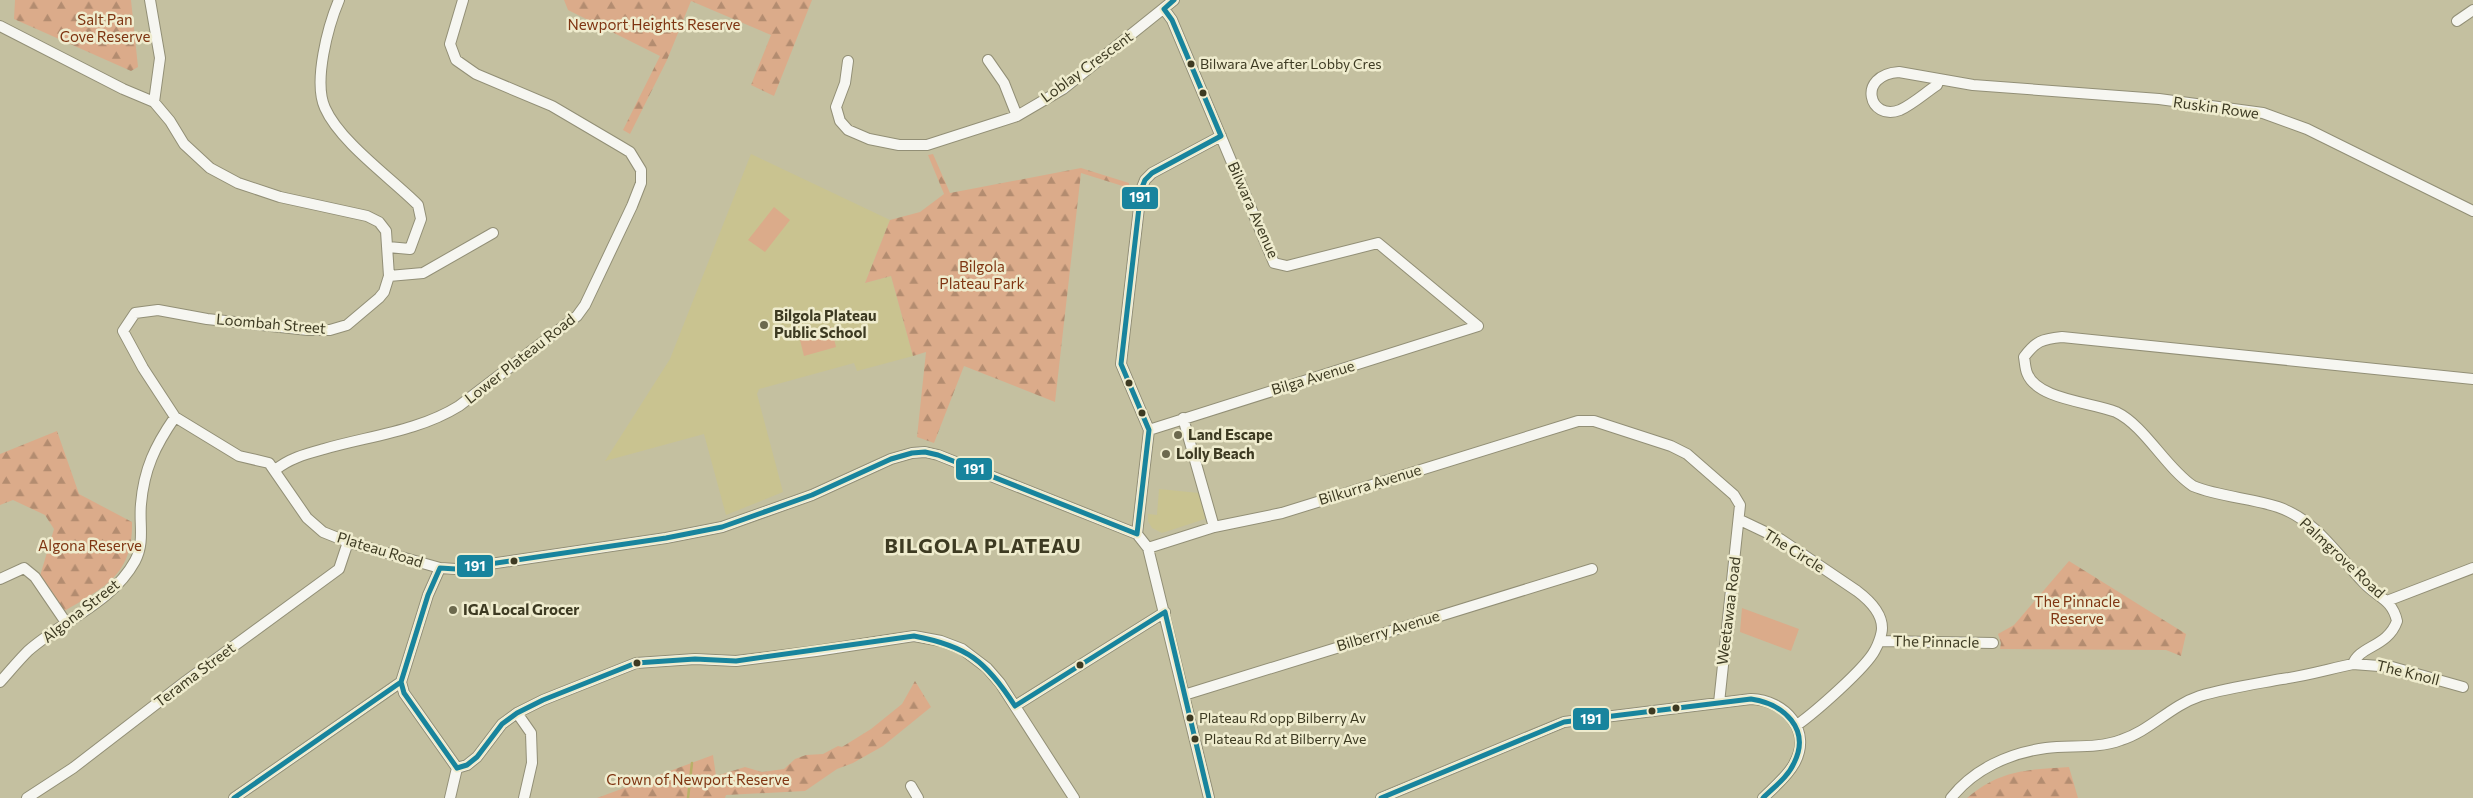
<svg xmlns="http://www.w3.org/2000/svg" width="2473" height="798" viewBox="0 0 2473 798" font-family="Commissioner,sans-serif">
<defs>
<pattern id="forest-firs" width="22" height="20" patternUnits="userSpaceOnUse" patternTransform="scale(1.25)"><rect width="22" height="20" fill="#dbab8a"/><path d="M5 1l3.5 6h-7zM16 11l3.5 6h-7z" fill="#b38c70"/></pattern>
</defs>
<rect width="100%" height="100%" fill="#c4c0a0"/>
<path fill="#c9c390" d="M751 154 890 220 865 283 891 276 913 356 857 371 854 363 759 389 757 394 783 492 726 515 704 434 605 461 670 359Z
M1159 489 1199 493 1205 519 1162 533 1152 528 1148 521V514L1157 515Z"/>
<path fill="url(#forest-firs)" d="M15 0H131L138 67 131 71 14 19Z
M564 0H812L774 96 751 85 771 35 691 1 667 60 630 134 623 130 660 56 568 10Z
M933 154 950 193 1081 168 1129 183V188L1081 173 1055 402 964 366 934 443 917 437 926 352 913 356 891 276 865 283 890 220 920 212 944 194 928 155Z
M57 431 79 494 132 522C133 576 104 587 63 612L40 576 54 529 45 515 13 500 0 505V454Z
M2069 561 2186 634 2181 656 2166 650 2000 649 2001 643 1998 634 2014 625Z
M915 681 931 707 883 746 853 763 837 769 805 791 726 795 725 798H597L713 755 716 776 745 767 762 772 784 769 795 759 806 755 823 754 838 746 842 747 871 729 902 704Z
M2069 767 2078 798H1967C2001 769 2027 770 2069 767Z"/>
<path fill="#dbab8a" d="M774 207 790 220 765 252 748 240Z
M831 327 836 347 804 356 799 336Z
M1742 608 1799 629 1791 651 1740 632Z"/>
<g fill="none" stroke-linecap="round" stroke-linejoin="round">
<path stroke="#b8b069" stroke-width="2.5" d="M688 798 692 763"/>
<defs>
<path id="minor" d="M150 0 160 58 154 102
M339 0C328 26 313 82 325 108 340 142 391 178 418 205L421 219 410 249 388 247
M1164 9 1172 20 1274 263 1287 266 1378 243 1478 326
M2457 21 2473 10
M0 26 123 89 154 102 170 121 184 144 210 168 238 183 280 197 367 216 379 222 386 231 389 276 384 292 379 298 347 325 330 330H308L207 319 158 310 135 313 123 331 143 368 175 417 239 456 269 463 307 518 323 532 348 542 440 568 456 569 666 538 722 527 812 495 891 459 912 453 925 452 938 455 1137 534 1148 548 1209 798
M988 60 1004 83 1017 116
M848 61 845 83 836 107 840 121 848 130 869 139 899 145H927L1017 116 1063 89 1174 0
M1939 79 1937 85C1925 93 1913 104 1900 110 1869 122 1856 75 1899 72L1973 85 2159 99 2263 113 2307 129 2473 211
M389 276 423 273 493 233
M1183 418 1214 527
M1149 430 1478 326
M275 470C290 458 306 454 324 449 369 436 419 431 459 406L577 316 585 305 632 206 641 183V170L630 152 620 146 552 106 476 74 456 60 450 44 463 0
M1740 520 1780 539 1857 591C1869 600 1882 612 1882 628 1882 634 1878 645 1875 650 1866 668 1814 713 1797 725
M1137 534 1149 430 1121 364 1141 190 1145 180 1152 173 1221 136
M1148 548 1214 527 1282 513 1578 421H1594L1671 446 1687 454 1734 495 1740 505 1719 703
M440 568 428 595 401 682 404 693 457 768
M0 579 24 568 35 577 67 624
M2387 601 2473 568
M1879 641 1993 643
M2353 664 2392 667 2463 687
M0 682C9 672 18 661 28 651 63 620 112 603 135 561 145 542 139 524 141 504 144 469 155 446 175 417
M1184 695 1592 569
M1015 706 1165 612
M517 713 531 733 532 763 524 798
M457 768 467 765 477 757 502 724 517 713 543 700 636 663 695 659 736 661 816 651 914 636 941 641 962 649 987 668 1000 683 1074 798
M911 786 918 798
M27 798 73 768 186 681 339 569 348 542
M234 798 401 682
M450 798 457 768
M1381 798 1564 722 1751 699C1785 700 1813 731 1794 764 1787 777 1773 788 1763 798
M1951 798C1974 769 2009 753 2046 748 2071 745 2097 749 2121 740 2150 731 2170 706 2200 696 2227 688 2255 684 2282 679 2306 676 2329 669 2353 664 2359 646 2388 647 2397 621 2392 599 2378 598 2364 583 2337 555 2316 520 2278 507 2251 498 2220 497 2193 486 2165 467 2145 426 2116 412 2092 402 2037 400 2027 373 2025 368 2025 362 2024 357 2036 341 2042 339 2062 337L2473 379"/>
</defs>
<use href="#minor" stroke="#928f76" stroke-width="12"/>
<use href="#minor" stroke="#f6f6f1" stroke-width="10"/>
<defs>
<path id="bus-1" d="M457 768 404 693 401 682 428 595 440 568 456 569 666 538 722 527 812 495 891 459 912 453 925 452 938 455 1137 534 1149 430 1121 364 1141 190 1145 180 1152 173 1221 136 1172 20 1164 9 1174 0
M457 768 467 765 477 757 502 724 517 713 543 700 636 663 695 659 736 661 914 636C967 646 986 661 1015 706L1165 612 1209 798
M234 798 401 682
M1381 798 1564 722 1751 699C1784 704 1811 729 1794 763 1788 777 1774 787 1763 798"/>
</defs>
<use href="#bus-1" stroke="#efecce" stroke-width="9"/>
<use href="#bus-1" stroke="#18849d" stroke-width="5"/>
</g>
<g fill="#3d3a22" stroke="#efecce" stroke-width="2">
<circle cx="1191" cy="64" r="4.5"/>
<circle cx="1203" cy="93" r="4.5"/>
<circle cx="1129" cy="383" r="4.5"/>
<circle cx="1142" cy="413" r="4.5"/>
<circle cx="514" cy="561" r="4.5"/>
<circle cx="637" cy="663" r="4.5"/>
<circle cx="1080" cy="665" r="4.5"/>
<circle cx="1676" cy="708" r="4.5"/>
<circle cx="1652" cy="711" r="4.5"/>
<circle cx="1190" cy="718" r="4.5"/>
<circle cx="1195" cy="739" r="4.5"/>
</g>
<g fill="#6c694e" stroke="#efecce" stroke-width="2">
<circle cx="764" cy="325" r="5"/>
<circle cx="1178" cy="435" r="5"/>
<circle cx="1166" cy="454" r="5"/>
<circle cx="453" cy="610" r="5"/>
</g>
<g text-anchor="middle" stroke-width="5" stroke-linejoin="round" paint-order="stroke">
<g font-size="14" fill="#3d3a22" stroke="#efecce" text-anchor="start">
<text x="1200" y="69">Bilwara Ave after Lobby Cres</text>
<text x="1199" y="723">Plateau Rd opp Bilberry Av</text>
<text x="1204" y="744">Plateau Rd at Bilberry Ave</text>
</g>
<g font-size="15" fill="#7f3512" stroke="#efecce">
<text x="105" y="25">Salt Pan<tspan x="105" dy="17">Cove Reserve</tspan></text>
<text x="654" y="30">Newport Heights Reserve</text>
<text x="982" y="272">Bilgola<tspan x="982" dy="17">Plateau Park</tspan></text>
<text x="90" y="551">Algona Reserve</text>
<text x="2077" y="607">The Pinnacle<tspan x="2077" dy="17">Reserve</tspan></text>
<text x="698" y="785">Crown of Newport Reserve</text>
</g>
<g font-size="15" fill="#3d3a22" stroke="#efecce">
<text transform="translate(1087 67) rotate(-36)" y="5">Loblay Crescent</text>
<text transform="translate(2216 108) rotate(8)" y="5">Ruskin Rowe</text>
<text transform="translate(1253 210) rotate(66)" y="5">Bilwara Avenue</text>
<text transform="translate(271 324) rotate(5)" y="5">Loombah Street</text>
<text transform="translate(520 359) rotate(-38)" y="5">Lower Plateau Road</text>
<text transform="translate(1313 378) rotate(-17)" y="5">Bilga Avenue</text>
<text transform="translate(1370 485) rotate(-17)" y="5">Bilkurra Avenue</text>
<text transform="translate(380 550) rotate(17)" y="5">Plateau Road</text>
<text transform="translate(1794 551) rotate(32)" y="5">The Circle</text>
<text transform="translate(2342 558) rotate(43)" y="5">Palmgrove Road</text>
<text transform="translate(81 611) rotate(-38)" y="5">Algona Street</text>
<text transform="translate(1729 611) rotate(-83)" y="5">Weetawaa Road</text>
<text transform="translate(1388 631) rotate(-17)" y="5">Bilberry Avenue</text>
<text transform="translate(1936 642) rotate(1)" y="5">The Pinnacle</text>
<text transform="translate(2408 673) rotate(14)" y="5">The Knoll</text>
<text transform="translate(195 675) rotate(-37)" y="5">Terama Street</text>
</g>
<g font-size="15" font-weight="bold" fill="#3d3a22" stroke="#efecce" text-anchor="start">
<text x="774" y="321">Bilgola Plateau<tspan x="774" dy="17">Public School</tspan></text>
<text x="1188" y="440">Land Escape</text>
<text x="1176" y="459">Lolly Beach</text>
<text x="463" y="615">IGA Local Grocer</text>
</g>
<g font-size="20" font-weight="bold" letter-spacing="1" fill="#3d3a22" stroke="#efecce">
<text x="983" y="553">BILGOLA PLATEAU</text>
</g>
</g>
<g stroke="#efecce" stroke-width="2">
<rect x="1121" y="186" width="38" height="24" rx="5" fill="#18849d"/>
<rect x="955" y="457" width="38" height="24" rx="5" fill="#18849d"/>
<rect x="456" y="554" width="38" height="24" rx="5" fill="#18849d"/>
<rect x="1572" y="707" width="38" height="24" rx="5" fill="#18849d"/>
</g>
<g font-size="14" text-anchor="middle" font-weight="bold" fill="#fff">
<text x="1140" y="202">191</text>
<text x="974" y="474">191</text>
<text x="475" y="571">191</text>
<text x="1591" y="724">191</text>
</g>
</svg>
